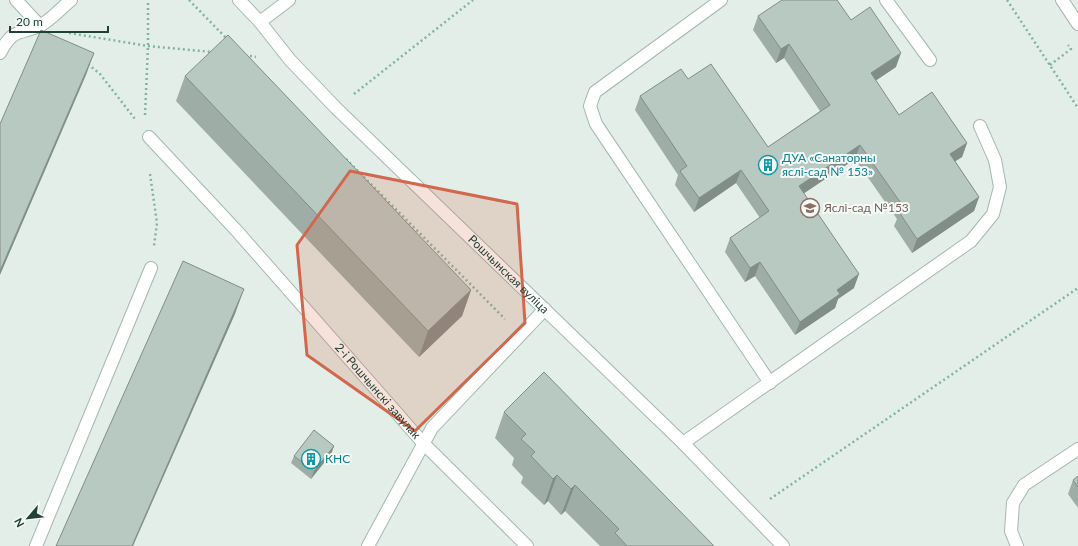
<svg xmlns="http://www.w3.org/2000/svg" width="1078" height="546" viewBox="0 0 1078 546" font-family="Lato,sans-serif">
<rect width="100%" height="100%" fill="#e3eee8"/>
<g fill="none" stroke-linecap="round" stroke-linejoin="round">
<defs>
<g id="service">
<path d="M16 0 40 26"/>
<path d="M721 0 595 92 590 106 596 124 770 383"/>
<path d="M886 0 930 60"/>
<path d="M260 22 289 0"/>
<path d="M0 53C13 28 18 35 39 26 50 21 61 8 71 0"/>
<path id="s1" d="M149 137 236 230 424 444 527 546"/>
<path d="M683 443 971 241 993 214 1000 187 995 160 980 126"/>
<path d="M36 546 151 268"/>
<path d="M1017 546 1011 531 1013 503 1024 485 1078 449"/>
</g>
<g id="minor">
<path id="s2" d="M239 0 260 22 290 60 336 108 683 443 783 546"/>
<path d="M368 546 432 428 545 309"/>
</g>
<path id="tertiary" d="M1062 0 1078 24"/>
</defs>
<use href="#service" stroke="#a5b7af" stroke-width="14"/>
<use href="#minor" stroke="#a5b7af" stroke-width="14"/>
<use href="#tertiary" stroke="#a5b7af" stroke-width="14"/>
<path stroke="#81b4a1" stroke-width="2.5" stroke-dasharray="2 3" stroke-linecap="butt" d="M189 0 227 39
M1007 0 1078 108
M69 33 148 46 212 52
M245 55 256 57
M88 64 100 74 135 119
M1050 65 1071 49 1068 45
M354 94 473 0
M145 115 148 46V0
M346 159 505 319
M150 174 157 223 154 246
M770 499 1078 288"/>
<use href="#service" stroke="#fff" stroke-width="12"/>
<use href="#minor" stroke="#fff" stroke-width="12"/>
<use href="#tertiary" stroke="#fff" stroke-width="12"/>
</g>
<path fill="#9eada6" d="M758 16 851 20 896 67 875 81 899 115 967 143 962 157 955 161 979 197 974 211 912 253 894 226 897 219 855 159 804 193 854 288 838 299 835 308 795 335 755 276 745 282 725 252 730 238 760 218 736 183 694 212 675 185 678 175 635 110 640 96 688 79 768 147 820 111 784 58 776 63 753 30Z
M185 76 471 290 462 316 419 357 176 101Z
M504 412 714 546H600L565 511 561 515 548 501 544 505 521 483 523 477 512 465 514 458 495 438Z
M334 446 331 454 311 479 291 463 294 456Z
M1078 476V508L1068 494 1073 480Z"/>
<path fill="#818d87" d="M789 44 784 58 776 63 781 49Z
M94 53 86 75 0 275V271Z
M901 53 896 67 866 87 871 73Z
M967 143 962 157 945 168 950 154Z
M860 145 855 159 794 200 799 186Z
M741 170 736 183 694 212 699 198Z
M979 197 974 211 912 253 917 239Z
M760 262 755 276 745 282 750 268Z
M859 274 854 288 838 299 835 308 795 335 800 322 837 290Z
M244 289 235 314 133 546H132Z
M471 290 462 316 419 357 428 331Z
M334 446 331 454 311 479 314 471Z
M557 475 548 501 544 505 553 479Z
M575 485 565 511 561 515 571 489Z"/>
<path fill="#b8c9c1" stroke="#818d87" d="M782 0H837L851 20 870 7 901 53 871 73 899 115 932 92 967 143 950 154 979 197 917 239 899 212 905 209 860 145 799 186 859 274 837 290 840 294 800 322 760 262 750 268 730 238 769 211 741 170 699 198 680 171 687 166 640 96 681 69 688 79 711 64 768 147 830 105 789 44 781 49 758 16Z
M41 30 94 53 0 271V124Z
M228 35 471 290 428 331 185 76Z
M183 261 244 289 132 546H56Z
M544 372 714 546H627L615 533 619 529 575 485 571 489 557 475 553 479 531 456 535 452 521 439 526 434 504 412Z
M314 430 334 446 314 471 294 456Z
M1078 476V487L1073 480Z"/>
<path fill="#d1674c" fill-opacity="0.2" stroke="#d1674c" stroke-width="3" stroke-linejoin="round" d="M350 171 517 204 525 323 415 431 307 355 297 245Z"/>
<defs>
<symbol id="building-ring" viewBox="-11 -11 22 22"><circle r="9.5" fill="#f4faf7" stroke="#0f9aa8" stroke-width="1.5"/><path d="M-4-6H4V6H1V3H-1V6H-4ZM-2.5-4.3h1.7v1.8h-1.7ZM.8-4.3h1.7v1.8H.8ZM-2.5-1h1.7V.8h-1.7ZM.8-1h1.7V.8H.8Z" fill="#0f9aa8"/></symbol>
<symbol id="school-ring" viewBox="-11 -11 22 22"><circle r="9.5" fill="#f4faf7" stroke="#8d6e63" stroke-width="1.5"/><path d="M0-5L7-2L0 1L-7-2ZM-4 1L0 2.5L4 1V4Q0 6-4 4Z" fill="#8d6e63"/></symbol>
</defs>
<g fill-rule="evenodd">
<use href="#building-ring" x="757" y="154" width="22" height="22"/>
<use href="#school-ring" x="799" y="197" width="22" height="22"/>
<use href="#building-ring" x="300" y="448" width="22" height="22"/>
</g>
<g text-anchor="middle" stroke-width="4" stroke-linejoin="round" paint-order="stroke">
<g font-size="12" fill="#0d838f" stroke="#f4faf7" text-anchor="start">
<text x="782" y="162">ДУА «Санаторны<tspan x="782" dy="14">яслі-сад № 153»</tspan></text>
<text x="325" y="463">КНС</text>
</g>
<g font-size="12" fill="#785e54" stroke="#f4faf7" text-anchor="start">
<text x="824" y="212">Яслі-сад №153</text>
</g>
<g font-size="12" fill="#214136" stroke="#f4faf7">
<text dy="4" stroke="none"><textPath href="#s2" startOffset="385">Рошчынская вуліца</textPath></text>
<text dy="4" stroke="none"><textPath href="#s1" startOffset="342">2-і Рошчынскі завулак</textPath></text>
</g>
</g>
<g transform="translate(28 518) rotate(242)" stroke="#f4faf7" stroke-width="3" paint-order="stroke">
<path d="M0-3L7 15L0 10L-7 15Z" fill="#214136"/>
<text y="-6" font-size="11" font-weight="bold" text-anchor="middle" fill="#214136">N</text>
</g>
<path d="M10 26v6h98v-6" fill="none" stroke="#214136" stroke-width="2"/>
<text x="16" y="26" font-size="12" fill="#214136" stroke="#f4faf7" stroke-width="3" paint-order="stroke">20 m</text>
</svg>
